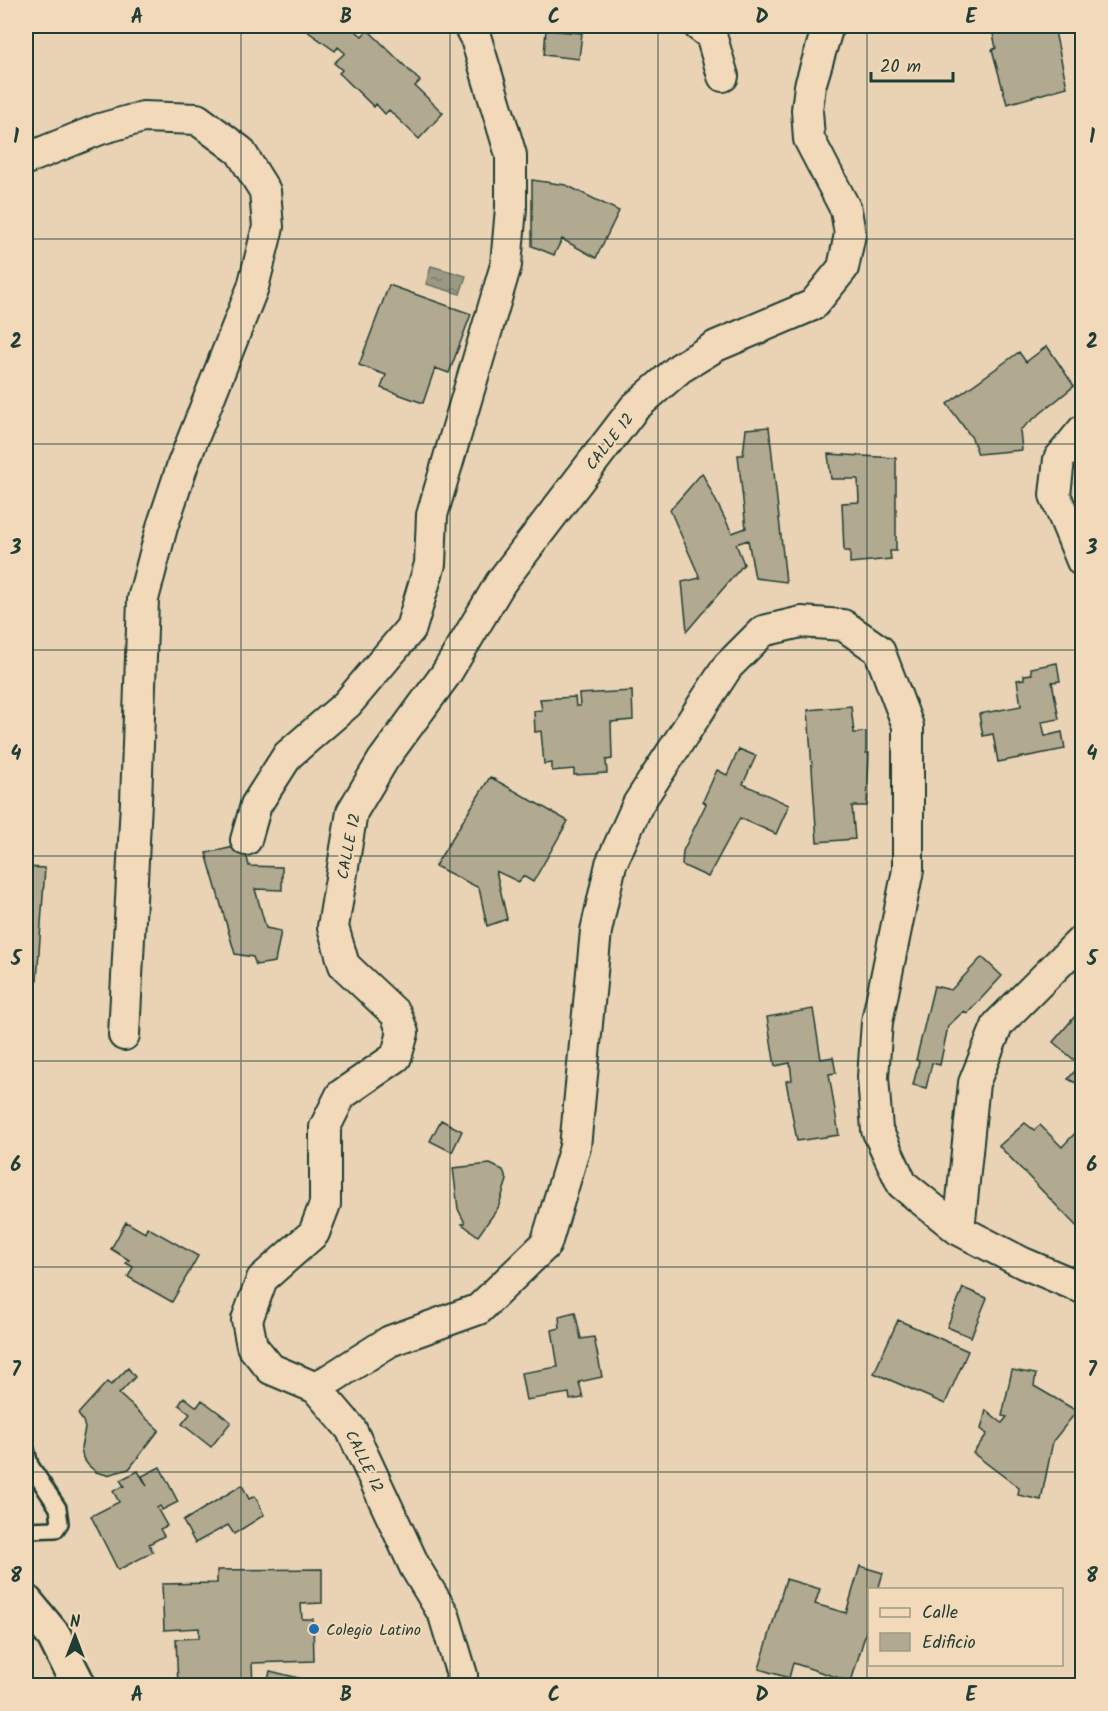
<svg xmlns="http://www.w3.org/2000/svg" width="1108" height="1711" viewBox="0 0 1108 1711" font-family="Kalam,sans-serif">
<defs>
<pattern id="water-ripples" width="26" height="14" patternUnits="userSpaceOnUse" patternTransform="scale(1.5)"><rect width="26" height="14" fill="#9b9983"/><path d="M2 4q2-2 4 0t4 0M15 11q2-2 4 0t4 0" fill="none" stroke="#7e7e6c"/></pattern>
</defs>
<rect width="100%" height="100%" fill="#e9d3b4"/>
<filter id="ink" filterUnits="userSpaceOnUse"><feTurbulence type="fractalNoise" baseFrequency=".0167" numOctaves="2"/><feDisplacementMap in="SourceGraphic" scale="12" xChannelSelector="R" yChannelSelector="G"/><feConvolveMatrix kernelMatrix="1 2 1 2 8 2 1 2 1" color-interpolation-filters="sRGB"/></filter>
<g filter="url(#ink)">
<path fill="url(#water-ripples)" stroke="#697463" stroke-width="1.5" d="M431 266 466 276 460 294 426 284Z"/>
<path fill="#b1a990" stroke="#1f3d34" stroke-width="1.5" d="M300 26H354L352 28 362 36 368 30 420 81 415 86 443 113 419 139 389 110 385 114 376 104 374 107 339 73 342 70 334 63 345 53 338 47 335 51Z
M986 26H1061L1054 27 1067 87 1007 104 992 50 996 48 992 29 988 30Z
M546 30 582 33 579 59 544 55Z
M532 180 566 185 619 211 596 258 562 239 554 255 532 246Z
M389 285 471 314 449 373 435 368 423 403 381 388 386 375 359 365Z
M1047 346 1074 386 1020 430 1022 450 978 454 972 438 947 404 1019 352 1026 362Z
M769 427 786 582 755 578 748 540 736 544 744 564 687 631 682 582 700 578 670 510 702 473 732 533 746 528 738 455H743L746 429Z
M828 454 896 458V551H890L891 559 850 563V551H844L842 503 859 502 858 479H831Z
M1057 663 1060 681 1052 682 1059 719 1042 722 1045 736 1062 732 1065 749 998 762 993 734 983 736 979 714 1021 706 1017 680 1024 679V675L1032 674 1031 668Z
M632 691 633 720 611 722 612 759 606 760 607 773 574 775V769L552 771V763L544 764 541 731 535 732 534 711 542 710 540 699 575 697 576 706H580L579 694Z
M851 706 854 733 866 732V753H869L867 806H852L855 839 817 842 808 710Z
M739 749 756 756 743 784 789 805 776 834 740 818 708 877 682 865 683 851 706 804 703 801 717 770 727 775Z
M490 777 568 821 533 882 523 876 519 882 496 871 507 919 487 926 479 888 435 866Z
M244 845 249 866 282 867V890L255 889 266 928 281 931 275 962 256 965 253 957 235 954 206 853Z
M26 867 45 868 37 980 26 979Z
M982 957 1002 976 967 1014 964 1011 948 1026 940 1065 932 1063 926 1088 913 1085 919 1061 916 1060 934 986 951 990Z
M1082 1008V1086L1068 1079 1080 1065 1053 1042Z
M813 1009 821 1059 833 1057 836 1073 829 1074 839 1135 797 1141 786 1081 792 1080 790 1063 775 1066 767 1017Z
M441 1120 462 1131 452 1152 430 1141Z
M1025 1123 1034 1130 1040 1125 1062 1147 1079 1129 1082 1132V1232L999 1146Z
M490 1164 503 1170 507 1180 498 1208 478 1236 462 1224 465 1223 458 1209 453 1168Z
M126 1222 145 1233 147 1227 198 1256 172 1302 128 1277 133 1267 126 1263 129 1260 111 1249Z
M963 1288 987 1298 971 1337 947 1327Z
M575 1312 581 1339 594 1337 602 1377 579 1382 583 1398 570 1400 569 1393 526 1400 521 1373 558 1367 552 1330 560 1328 559 1316Z
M898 1320 968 1351 945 1404 874 1373Z
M128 1368 135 1377 119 1394 159 1430 129 1469 107 1475 96 1472 88 1465 83 1458 81 1448 85 1428 83 1421 78 1414 107 1382 111 1385Z
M1012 1370 1036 1374 1034 1386 1077 1411 1053 1441 1041 1500 1018 1495 1019 1488 973 1453 987 1434 981 1429 986 1410 1002 1423 1007 1417 1002 1416Z
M184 1397 197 1407 202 1400 231 1422 211 1447 182 1424 190 1414 179 1405Z
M160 1467 178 1502 162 1510 160 1506 157 1508 167 1526 160 1529 164 1536 149 1544 153 1552 118 1570 91 1516 119 1502 113 1491 124 1486 120 1480 138 1471 147 1486 142 1476Z
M242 1485 249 1499 255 1496 264 1515 234 1534 228 1525 195 1543 183 1521Z
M860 1566 883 1573 878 1590H870V1619L851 1682 793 1663 789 1678 759 1669 786 1579 820 1589 815 1604 846 1613Z
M322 1569V1603L301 1604 302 1619H313L314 1661 252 1663 253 1686H178L176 1639 199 1638V1628L164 1630 162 1584 217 1583V1570Z
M270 1671 331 1686H267Z"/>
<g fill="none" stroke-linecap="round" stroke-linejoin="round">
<defs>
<path id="service" d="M26 1449 30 1465 58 1508 60 1523 56 1529 26 1530"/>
<path id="minor" d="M699 26 711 35 723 76
M26 159 100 129 143 117 197 119 240 151 265 191 268 227 253 287 183 464 162 527 143 599 136 802 124 1035
M1082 431 1059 459 1055 495 1082 561
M246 840 256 805 288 755 347 704 411 628 430 564 432 515 506 265 511 208V155L476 39 469 26
M959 1230 974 1083 998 1024 1082 940
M316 1388 390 1341 479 1309 546 1244 575 1147 596 931 611 864 638 804 728 666 763 631 801 622 843 625 879 650 908 726V870L877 1022 873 1077 877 1130 902 1184 959 1230 1023 1263 1082 1288
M460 1686 462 1675 444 1615 415 1567 351 1429 316 1388 271 1369 252 1346 247 1320 262 1279 314 1233 325 1204V1127L341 1095 396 1057 403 1033 396 1014 344 965 333 927 352 812 383 760 446 674 501 582 634 408 680 368 716 346 813 305 843 268 850 234 846 210 809 139 807 110 810 86 828 26"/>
<path id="primary" d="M26 1602 54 1636 79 1686"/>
</defs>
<use href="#service" stroke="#1f3d34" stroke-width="20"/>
<use href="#minor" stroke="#1f3d34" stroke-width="34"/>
<use href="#primary" stroke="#1f3d34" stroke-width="38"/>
<use href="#service" stroke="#f1d9b9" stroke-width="15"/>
<use href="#minor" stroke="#f1d9b9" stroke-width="30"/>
<use href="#primary" stroke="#f1d9b9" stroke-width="33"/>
</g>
</g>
<path fill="none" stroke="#1f3d34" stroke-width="1.5" stroke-opacity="0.55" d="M241 26V1686M450 26V1686M658 26V1686M867 26V1686M26 239H1082M26 444H1082M26 650H1082M26 856H1082M26 1061H1082M26 1267H1082M26 1472H1082"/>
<circle fill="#1f6fb2" stroke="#f1d9b9" stroke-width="2" cx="314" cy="1629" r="6"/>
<g text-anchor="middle" stroke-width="4.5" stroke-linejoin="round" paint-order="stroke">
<g font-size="16" fill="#1f3d34" stroke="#f1d9b9">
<text transform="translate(609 441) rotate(-52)" y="6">CALLE 12</text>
<text transform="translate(348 846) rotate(-79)" y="6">CALLE 12</text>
<text transform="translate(365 1461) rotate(64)" y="6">CALLE 12</text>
</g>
<g font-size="16" fill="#1f3d34" stroke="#f1d9b9" text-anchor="start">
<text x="326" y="1635">Colegio Latino</text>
</g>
</g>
<rect width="1108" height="1711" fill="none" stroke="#f1d9b9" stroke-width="66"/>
<rect x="868" y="1588" width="195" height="78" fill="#f1d9b9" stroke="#9d9b84" stroke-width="1.5"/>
<rect x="880" y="1608" width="30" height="9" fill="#f1d9b9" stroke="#9d9b84" stroke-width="1.5"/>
<text x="922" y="1618" font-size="18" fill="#1f3d34">Calle</text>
<rect x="880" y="1633" width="30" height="18" fill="#b1a990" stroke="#9d9b84" stroke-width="1.5"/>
<text x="922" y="1648" font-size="18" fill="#1f3d34">Edificio</text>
<g transform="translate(75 1636)" stroke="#f1d9b9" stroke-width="4.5" paint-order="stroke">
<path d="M0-4.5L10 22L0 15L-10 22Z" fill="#1f3d34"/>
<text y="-9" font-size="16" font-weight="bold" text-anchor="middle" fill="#1f3d34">N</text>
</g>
<path d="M871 72v9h82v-9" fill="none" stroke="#1f3d34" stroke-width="3"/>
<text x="880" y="72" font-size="18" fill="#1f3d34" stroke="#f1d9b9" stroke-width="4.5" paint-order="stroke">20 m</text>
<rect x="33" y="33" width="1042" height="1645" fill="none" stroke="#1f3d34" stroke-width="2"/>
<g font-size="20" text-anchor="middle" font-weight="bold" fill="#1f3d34">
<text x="137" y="23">A</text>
<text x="346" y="23">B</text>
<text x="554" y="23">C</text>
<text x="762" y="23">D</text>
<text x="971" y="23">E</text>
<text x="16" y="143">1</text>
<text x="1092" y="143">1</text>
<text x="16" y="348">2</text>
<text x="1092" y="348">2</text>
<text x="16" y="554">3</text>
<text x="1092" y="554">3</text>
<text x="16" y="760">4</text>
<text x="1092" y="760">4</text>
<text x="16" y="965">5</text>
<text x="1092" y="965">5</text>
<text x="16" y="1171">6</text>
<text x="1092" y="1171">6</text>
<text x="16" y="1376">7</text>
<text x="1092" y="1376">7</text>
<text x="16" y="1582">8</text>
<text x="1092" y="1582">8</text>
<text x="137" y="1701">A</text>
<text x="346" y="1701">B</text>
<text x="554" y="1701">C</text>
<text x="762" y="1701">D</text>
<text x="971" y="1701">E</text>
</g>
</svg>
